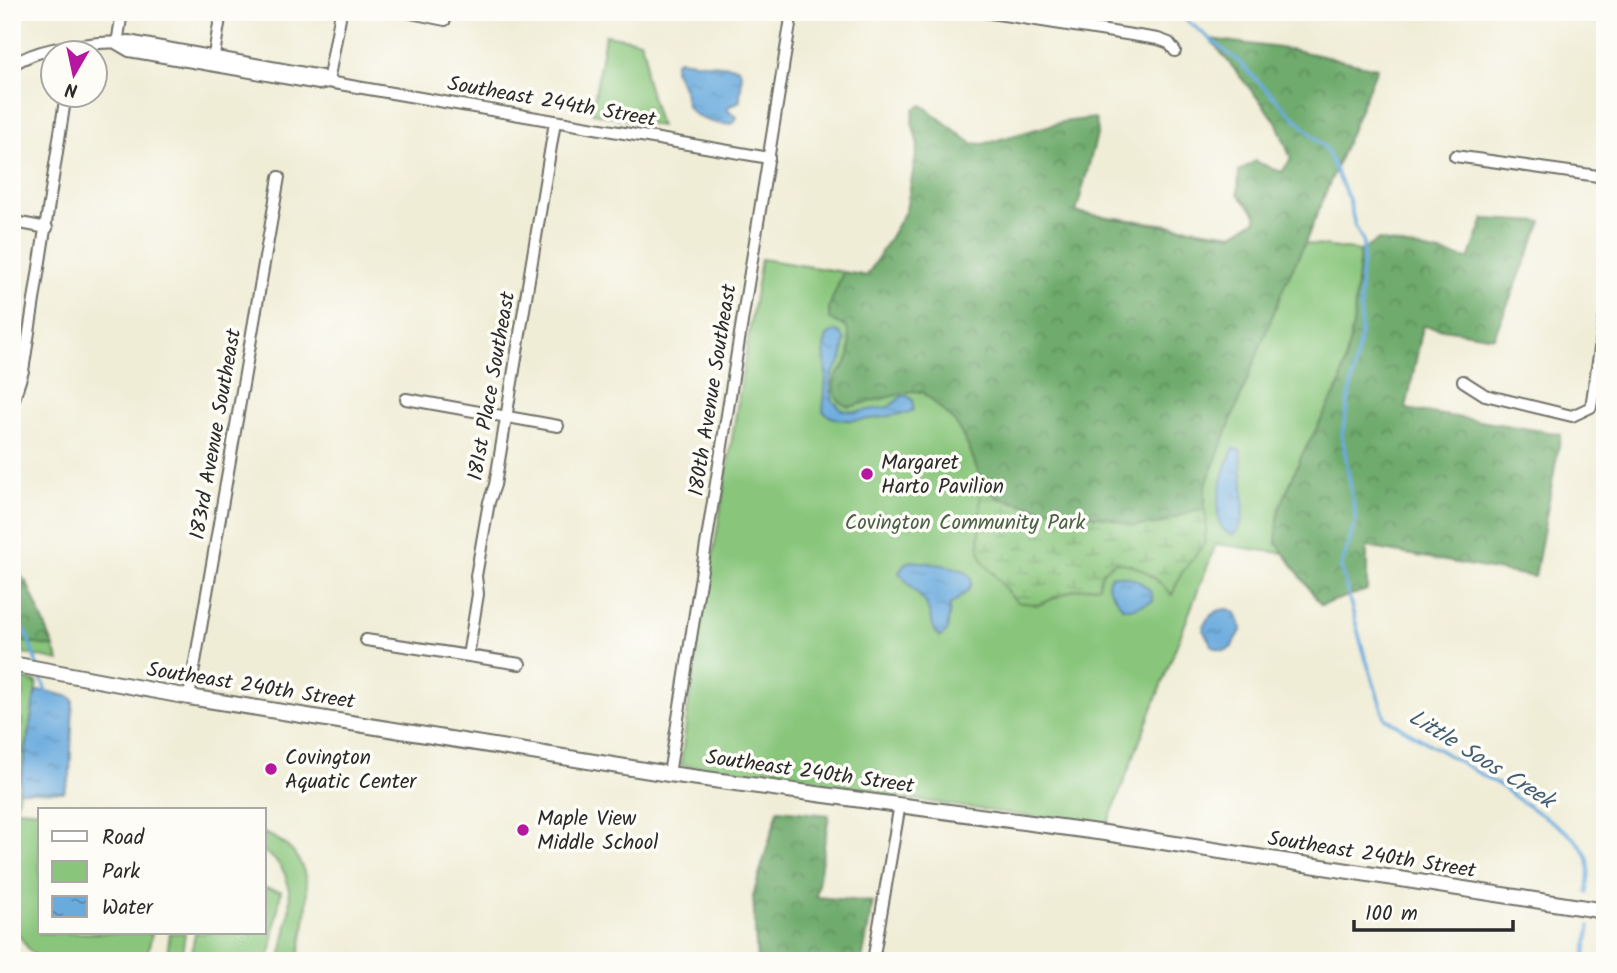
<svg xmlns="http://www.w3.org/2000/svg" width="1617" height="973" viewBox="0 0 1617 973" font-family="Kalam,sans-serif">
<defs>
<pattern id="forest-crowns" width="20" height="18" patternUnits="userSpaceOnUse" patternTransform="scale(1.75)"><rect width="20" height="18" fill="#6eab6c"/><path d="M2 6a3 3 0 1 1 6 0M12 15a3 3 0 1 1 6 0" fill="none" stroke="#5b8b59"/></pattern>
<pattern id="wetland-marsh" width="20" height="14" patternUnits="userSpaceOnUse" patternTransform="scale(1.75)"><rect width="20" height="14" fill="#89c67c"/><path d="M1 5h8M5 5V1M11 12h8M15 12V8" fill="none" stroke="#70a166"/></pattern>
<pattern id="cemetery-stones" width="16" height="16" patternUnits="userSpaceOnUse" patternTransform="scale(1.75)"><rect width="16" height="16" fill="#89c67c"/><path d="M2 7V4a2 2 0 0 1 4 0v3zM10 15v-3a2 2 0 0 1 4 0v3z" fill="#70a166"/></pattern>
<pattern id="water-ripples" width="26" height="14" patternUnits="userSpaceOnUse" patternTransform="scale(1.75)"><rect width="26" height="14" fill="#6aabde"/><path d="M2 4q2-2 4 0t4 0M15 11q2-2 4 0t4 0" fill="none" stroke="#578bb4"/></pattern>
</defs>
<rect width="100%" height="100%" fill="#fdfcf7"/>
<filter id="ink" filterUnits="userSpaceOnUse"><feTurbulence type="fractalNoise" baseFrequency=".0143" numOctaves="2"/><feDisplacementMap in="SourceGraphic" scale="14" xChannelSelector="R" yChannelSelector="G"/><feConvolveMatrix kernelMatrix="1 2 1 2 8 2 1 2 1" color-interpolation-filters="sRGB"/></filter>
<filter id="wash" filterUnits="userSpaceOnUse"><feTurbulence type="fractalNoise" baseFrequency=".00686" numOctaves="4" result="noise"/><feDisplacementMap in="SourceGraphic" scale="28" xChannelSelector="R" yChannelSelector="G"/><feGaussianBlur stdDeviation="1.57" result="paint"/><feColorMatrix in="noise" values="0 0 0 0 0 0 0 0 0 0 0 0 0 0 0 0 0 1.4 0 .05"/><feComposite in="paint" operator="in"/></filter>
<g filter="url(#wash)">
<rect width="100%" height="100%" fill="#f0edd7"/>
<path fill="#89c67c" stroke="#5a7854" stroke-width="2" d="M605 35 640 41 646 56 645 75 660 126 592 113Z
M926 192 1368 252 1317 558 1216 544 1106 828 681 765C690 679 707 593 721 507 735 424 748 341 761 259L913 283Z
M12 566 27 583 59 661 12 651Z
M20 809 40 811V933H152L146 961H43L30 951 12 925V814Z
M264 833C324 856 307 911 298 961H280C286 924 305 875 264 852Z
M264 888 281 891 269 961H190L195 933H264Z
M170 933H185L181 961H166Z"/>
<path fill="url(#forest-crowns)" stroke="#4c6b4c" stroke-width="2" d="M1210 39 1295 50 1377 68 1305 243 1285 284 1205 487V510H1195L1158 524 1133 526 1109 518 1037 508 997 497 981 480 970 450 955 422 923 392 912 391 849 407C836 402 829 389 837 375 840 370 845 367 847 361 852 350 850 339 847 328L829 318V307L843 272 867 276 906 210 918 145 912 122 914 109 922 105 971 143 983 144 1062 122 1095 118 1098 131 1076 213 1231 235 1256 220V214L1238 194 1239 171 1255 161 1282 172 1291 159 1276 121Z
M1484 219 1542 222 1494 337 1423 326 1406 409 1561 434 1535 577 1367 547V590L1321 605 1276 542 1279 510 1301 457 1340 385 1353 325 1360 251 1379 240 1469 259Z
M27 583 54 647 12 640V590Z
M778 810 829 815 816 897 873 902 862 961H757L753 896Z"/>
<path fill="url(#wetland-marsh)" stroke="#5a7854" stroke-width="2" d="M981 480 997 498 1037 508 1109 518 1133 526 1158 524 1195 510H1205L1207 526 1204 544 1181 574 1172 595C1157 578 1139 564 1116 562 1105 567 1099 574 1099 586L1073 590 1038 605 1018 602 1011 596 983 561 979 550Z"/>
<path fill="url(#cemetery-stones)" stroke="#5a7854" stroke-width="2" d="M12 677 37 682 12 834Z"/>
<path fill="url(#water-ripples)" stroke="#4a6b84" stroke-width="2" d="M679 60 737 67C746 76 739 89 740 101L728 107 727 110 737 117 734 123C721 127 694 119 687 106 685 101 685 95 684 90 682 83 677 76 674 69L675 62Z
M836 331 840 333 845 340 842 359 833 373 830 384 833 401 842 410 855 412 889 407 902 396H907L913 400V410L907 413C885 416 839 429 823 411L826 377 824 347 827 336Z
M1233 449 1241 450C1239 474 1253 520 1233 535 1203 527 1225 468 1233 449Z
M912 561C924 563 988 565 968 590 964 596 956 600 950 605L947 632 940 637 935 632 926 603 899 573 905 563Z
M1113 575C1128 575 1153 584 1153 601L1133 608H1123L1108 587 1109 579Z
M1228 609 1236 613 1242 629 1231 648 1224 651 1213 647 1203 630C1205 618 1215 609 1228 609Z
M36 691H46L70 697 73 700 70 776 64 792 19 791Z"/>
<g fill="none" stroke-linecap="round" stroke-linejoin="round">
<path stroke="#6aabde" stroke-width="3.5" d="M1176 12 1238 61 1326 149 1349 200 1355 226 1363 241V259L1360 283 1361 333 1342 435 1356 520 1341 568 1363 650 1385 718 1504 788C1525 809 1580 831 1588 859 1590 869 1588 882 1587 893
M12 619 26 632 37 665
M39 672 46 691
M1584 961 1590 926"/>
</g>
</g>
<g filter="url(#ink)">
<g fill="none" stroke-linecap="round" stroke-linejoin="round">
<defs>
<path id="minor" d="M341 12 328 82 769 158
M406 12 445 20
M984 12 1158 39 1169 43 1175 51
M117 44 122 12
M213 61 221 12
M12 65C39 48 68 46 99 43 109 42 118 43 128 41L321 76 328 82 319 84 129 51 117 44
M1455 156 1605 177
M15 222 47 228
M1463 381 1485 395 1572 416 1591 407 1605 316
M406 399 558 426
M12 405 23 371 66 94
M366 640 520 664
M468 656 478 594 476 576 489 502 495 485 555 122
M189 697 279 177
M669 774 792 12
M873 961 900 804"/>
<path id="major" d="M12 664 189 697 669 774 1105 833 1605 911"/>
</defs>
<use href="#minor" stroke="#706f67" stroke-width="14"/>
<use href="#major" stroke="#706f67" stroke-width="18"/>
<use href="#minor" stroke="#fff" stroke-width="10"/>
<use href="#major" stroke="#fff" stroke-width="14"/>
</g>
</g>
<g fill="#b5179e" stroke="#fdfcf7" stroke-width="2.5">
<circle cx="867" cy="474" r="7"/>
<circle cx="271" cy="769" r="7"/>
<circle cx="523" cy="830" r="7"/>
</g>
<g text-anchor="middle" stroke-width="7" stroke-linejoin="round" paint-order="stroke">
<g font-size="21" fill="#2b2b2b" stroke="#fdfcf7">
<text transform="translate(552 101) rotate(10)" y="7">Southeast 244th Street</text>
<text transform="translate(491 386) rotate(-80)" y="7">181st Place Southeast</text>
<text transform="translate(712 390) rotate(-81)" y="7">180th Avenue Southeast</text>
<text transform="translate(215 434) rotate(-80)" y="7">183rd Avenue Southeast</text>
<text transform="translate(251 685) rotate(9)" y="7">Southeast 240th Street</text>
<text transform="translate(810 771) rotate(8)" y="7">Southeast 240th Street</text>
<text transform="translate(1372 854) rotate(9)" y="7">Southeast 240th Street</text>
</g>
<g font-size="21" fill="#2b2b2b" stroke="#fdfcf7" text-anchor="start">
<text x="881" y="469">Margaret<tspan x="881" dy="24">Harto Pavilion</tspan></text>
<text x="285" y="764">Covington<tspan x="285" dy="24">Aquatic Center</tspan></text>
<text x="537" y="825">Maple View<tspan x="537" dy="24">Middle School</tspan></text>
</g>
<g font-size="21" fill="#4c6147" stroke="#fdfcf7">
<text x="965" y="529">Covington Community Park</text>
</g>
<g font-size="23" font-style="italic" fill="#445e73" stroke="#fdfcf7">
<text transform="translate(1482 758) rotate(32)" y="8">Little Soos Creek</text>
</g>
</g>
<rect width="1617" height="973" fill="none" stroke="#fdfcf7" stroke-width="42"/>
<rect x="38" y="808" width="228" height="126" fill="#fdfcf7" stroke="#a9a8a5" stroke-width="2"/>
<rect x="52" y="831" width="35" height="10" fill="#ffffff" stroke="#a9a8a5" stroke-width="2"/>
<text x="102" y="844" font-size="21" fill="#2b2b2b">Road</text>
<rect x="52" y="861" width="35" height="21" fill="#89c67c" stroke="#a9a8a5" stroke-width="2"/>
<text x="102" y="878" font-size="21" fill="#2b2b2b">Park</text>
<rect x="52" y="896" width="35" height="21" fill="url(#water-ripples)" stroke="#a9a8a5" stroke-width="2"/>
<text x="102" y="914" font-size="21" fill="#2b2b2b">Water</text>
<g transform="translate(74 74) rotate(189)"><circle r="33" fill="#fdfcf7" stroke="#a9a8a5" stroke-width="2"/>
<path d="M0-5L12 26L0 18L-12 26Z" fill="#b5179e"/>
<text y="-10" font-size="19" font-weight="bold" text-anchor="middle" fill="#2b2b2b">N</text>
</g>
<path d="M1354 920v10h159v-10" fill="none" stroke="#2b2b2b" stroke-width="3.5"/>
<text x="1365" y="920" font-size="21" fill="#2b2b2b" stroke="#fdfcf7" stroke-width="5" paint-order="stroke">100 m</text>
</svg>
